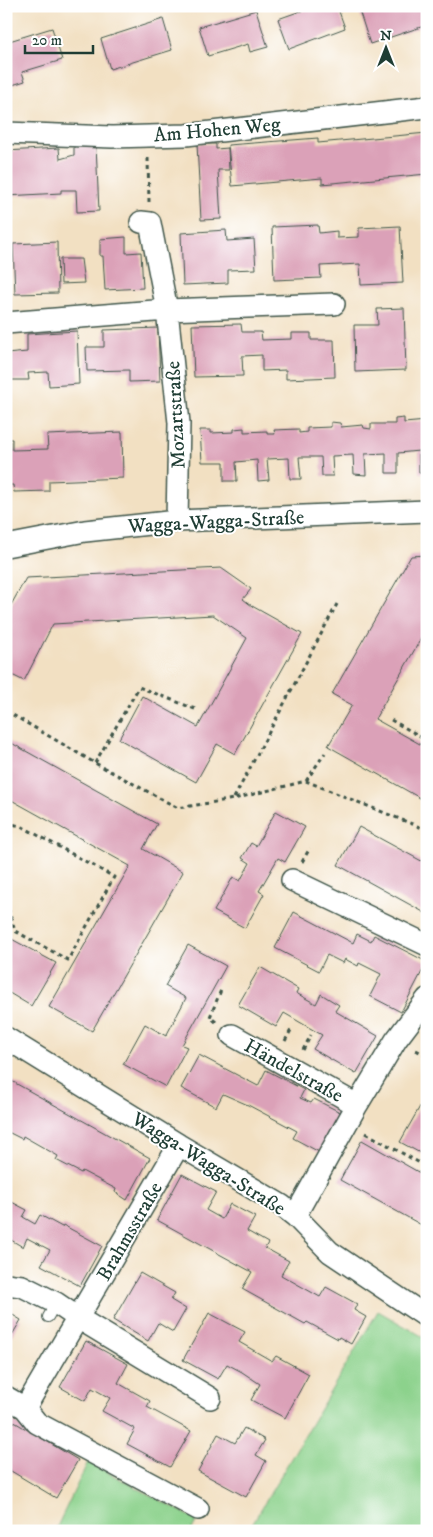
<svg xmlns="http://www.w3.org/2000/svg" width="433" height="1537" viewBox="0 0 433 1537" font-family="'IM FELL DW Pica',serif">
<rect width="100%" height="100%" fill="#fff"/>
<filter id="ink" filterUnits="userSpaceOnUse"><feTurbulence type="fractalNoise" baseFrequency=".02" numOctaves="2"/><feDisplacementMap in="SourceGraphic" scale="10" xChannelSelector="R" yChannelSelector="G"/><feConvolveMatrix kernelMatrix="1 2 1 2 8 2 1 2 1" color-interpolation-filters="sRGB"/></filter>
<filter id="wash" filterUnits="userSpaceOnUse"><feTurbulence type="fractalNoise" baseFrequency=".0096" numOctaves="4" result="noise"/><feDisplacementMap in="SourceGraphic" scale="20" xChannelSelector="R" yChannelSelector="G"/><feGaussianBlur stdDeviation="1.12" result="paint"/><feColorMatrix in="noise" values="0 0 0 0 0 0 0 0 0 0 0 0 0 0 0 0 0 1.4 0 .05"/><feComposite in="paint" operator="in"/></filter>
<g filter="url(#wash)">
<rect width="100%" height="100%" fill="#f2e0c2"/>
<path fill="#8cd28c" stroke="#568860" d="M378 1311 427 1339V1531H259L251 1526Z
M88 1462 197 1520 191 1531H55Z"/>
<g id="blocks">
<path fill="#dba1b8" d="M315 6H337L345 28 289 49 278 19Z
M369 6H427V25L370 44 359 10Z
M256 10 268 47 250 52 248 44 208 56 199 27Z
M163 19 172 50 110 69 101 39Z
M52 28 62 60 22 72 25 81 6 87V42Z
M427 133V174L322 184V178L232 186 228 145 318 138V143Z
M197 144H216V149L228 148 229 170H218L221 219 201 220Z
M96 145 99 211 77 212 76 190H61V193L6 196V151L59 148 60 159 74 155V146Z
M318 225 319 233 337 231V238L359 237V228L400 226 403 283 361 285 360 264 320 266 321 278 274 280 272 227Z
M226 230 227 241 254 239 256 269 228 270V283L183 285 181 233Z
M126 237V253L141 252 143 288 105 290 103 256H100V239Z
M57 242 58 293 15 294 13 244Z
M60 259H81L84 283 61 284Z
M404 308 406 370 355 372 354 325H378L377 309Z
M241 324 242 332H261L262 340 292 339V333H311V340H334L335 377 286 379V370L262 371V355L242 356 243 376 194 377 192 325Z
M158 328 160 381 129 382V370L87 371 86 347H104V330Z
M77 331 79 384 49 386 48 372 28 373 29 380H6V354L27 352V334Z
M404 418V423L427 421V473H419V451L398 453V473H386V453L365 454 366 475 354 474 353 455 332 456 333 476H322L321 457H299L301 479H290L289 458 267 459 269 480 258 481 257 460 236 462 237 481H224V462H202L200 430H211V433L234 432V429L244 428V432L267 431V434H275L274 430 299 429V433L307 432V428L331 427V422L340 423 341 427 363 425 364 428 371 429V424H395V419Z
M122 432 123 478 49 481V491L14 492 13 485H6V439H12V450L48 449 47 435Z
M427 555V628L375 719 427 748V802L328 746 352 705 332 694 411 556Z
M221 568 251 589 243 599 252 606 302 634 235 754 217 744 196 782 119 739 142 696 198 727 247 638 213 615 53 624 24 681 6 672V614L26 578Z
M6 740 157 824 143 849 183 872 92 1031 49 1007 130 866 6 797Z
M276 811 305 827 285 862 278 858 259 891 264 894 245 928 214 911 233 877 240 881 250 863 242 858 251 843 256 846Z
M359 827 427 864V914L338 865Z
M294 912 353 943 357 934 371 941 374 935 427 962 401 1012 370 996 381 974 359 963 358 966 345 959 343 963 327 955 319 971 275 948Z
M6 936 56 963 31 1006 6 991Z
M188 945 226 966 182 1045 187 1047 166 1087 123 1064 145 1024 166 1036 186 998 165 986Z
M260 967 298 989 296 993 316 1004 321 994 339 1005 335 1011 378 1036 356 1074 313 1049 322 1035 284 1013 276 1027 238 1005Z
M199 1055 258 1086 266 1070 304 1090 300 1098 311 1103 314 1099 342 1113 321 1153 293 1138 297 1131 248 1105 223 1094 216 1107 181 1088Z
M6 1078 150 1158 127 1200 115 1192 116 1189 82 1171 81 1173 56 1160 58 1156 23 1136 22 1139 6 1131Z
M427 1094V1145L422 1154 400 1142Z
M362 1140 427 1177V1228L340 1180Z
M182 1174 216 1192 206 1210 222 1219 230 1204 255 1217 247 1231 268 1243 265 1248 289 1261 281 1275 320 1297 326 1287 357 1304 354 1310 366 1317 351 1344 339 1337 338 1339 307 1322 305 1324 242 1289 252 1272 157 1220Z
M6 1199 27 1210 23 1217 35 1224 40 1215 62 1227 63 1225 102 1246 80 1286 41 1265 50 1250 27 1238 23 1247 11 1240 6 1248Z
M140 1273 175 1293 171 1300 186 1309 173 1332 158 1323 148 1341 113 1320Z
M6 1311 21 1320 6 1345Z
M209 1313 245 1332 239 1342 272 1361 276 1356 309 1374 285 1418 251 1400 260 1384 242 1372 227 1364 218 1379 183 1360Z
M86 1341 128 1364 118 1383 150 1401 147 1407 191 1431 170 1467 127 1444 135 1429 102 1411 110 1398 92 1388 85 1401 60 1387Z
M6 1417 78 1460 56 1498 6 1468Z
M244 1428 265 1440 256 1455 266 1461 246 1497 198 1471 218 1434 235 1443Z"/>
</g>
</g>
<g filter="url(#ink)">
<use href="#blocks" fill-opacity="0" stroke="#3f5549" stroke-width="1"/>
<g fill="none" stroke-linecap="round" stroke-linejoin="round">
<defs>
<path id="service" d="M48 1317 56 1303"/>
<path id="minor" d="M6 133 112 137 186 135 427 107
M141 222 150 223 167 310 179 423 177 521
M6 323 167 310 334 304
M6 546 85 531 177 521 427 511
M292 880 427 945
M232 1035 357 1105
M6 1038 179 1145 281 1205 295 1216 330 1252 427 1317
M295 1216 357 1105 396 1040 427 999
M6 1284 22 1286 56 1303 78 1318 210 1398
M6 1397 25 1408 37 1423 198 1509
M25 1408 179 1145"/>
</defs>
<use href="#service" stroke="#3f5549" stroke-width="12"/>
<use href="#minor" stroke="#3f5549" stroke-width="24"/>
<path stroke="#3f5549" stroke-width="3" stroke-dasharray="4 4" stroke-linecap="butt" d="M148 158 149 202
M6 711 95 763 178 808 234 799 306 781 427 830
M391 720 427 740
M95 763 139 687 195 709
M306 781 325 753
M234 798 337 604
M6 823 21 826 114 877 68 960 15 931 6 902
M302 862 310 848
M216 1022 210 1017 221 990
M285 1041 291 1030
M303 1050 311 1035
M416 1050 427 1056
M366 1133 427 1167"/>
<use href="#service" stroke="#fff" stroke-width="10"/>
<use href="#minor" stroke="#fff" stroke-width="21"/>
</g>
</g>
<g text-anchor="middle" stroke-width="4" stroke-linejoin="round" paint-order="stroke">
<g font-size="20" fill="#1f3d34" stroke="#fff">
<text transform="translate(217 129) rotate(-5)" y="7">Am Hohen Weg</text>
<text transform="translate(175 415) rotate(-93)" y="7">Mozartstraße</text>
<text transform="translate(216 521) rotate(-3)" y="7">Wagga-Wagga-Straße</text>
<text transform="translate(294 1070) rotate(29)" y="7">Händelstraße</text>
<text transform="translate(209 1163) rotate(32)" y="7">Wagga-Wagga-Straße</text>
<text transform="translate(129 1231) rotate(-60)" y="7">Brahmsstraße</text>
</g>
</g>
<rect width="433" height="1537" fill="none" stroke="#fff" stroke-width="25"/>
<g transform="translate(386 48)" stroke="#ffffff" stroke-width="4" paint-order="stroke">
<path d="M0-4L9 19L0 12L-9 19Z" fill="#1f3d34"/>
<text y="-8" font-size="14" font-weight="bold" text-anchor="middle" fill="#1f3d34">N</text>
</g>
<path d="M25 45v8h68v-8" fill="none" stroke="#1f3d34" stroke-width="2.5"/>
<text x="32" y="45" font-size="15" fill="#1f3d34" stroke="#ffffff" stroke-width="4" paint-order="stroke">20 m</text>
</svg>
